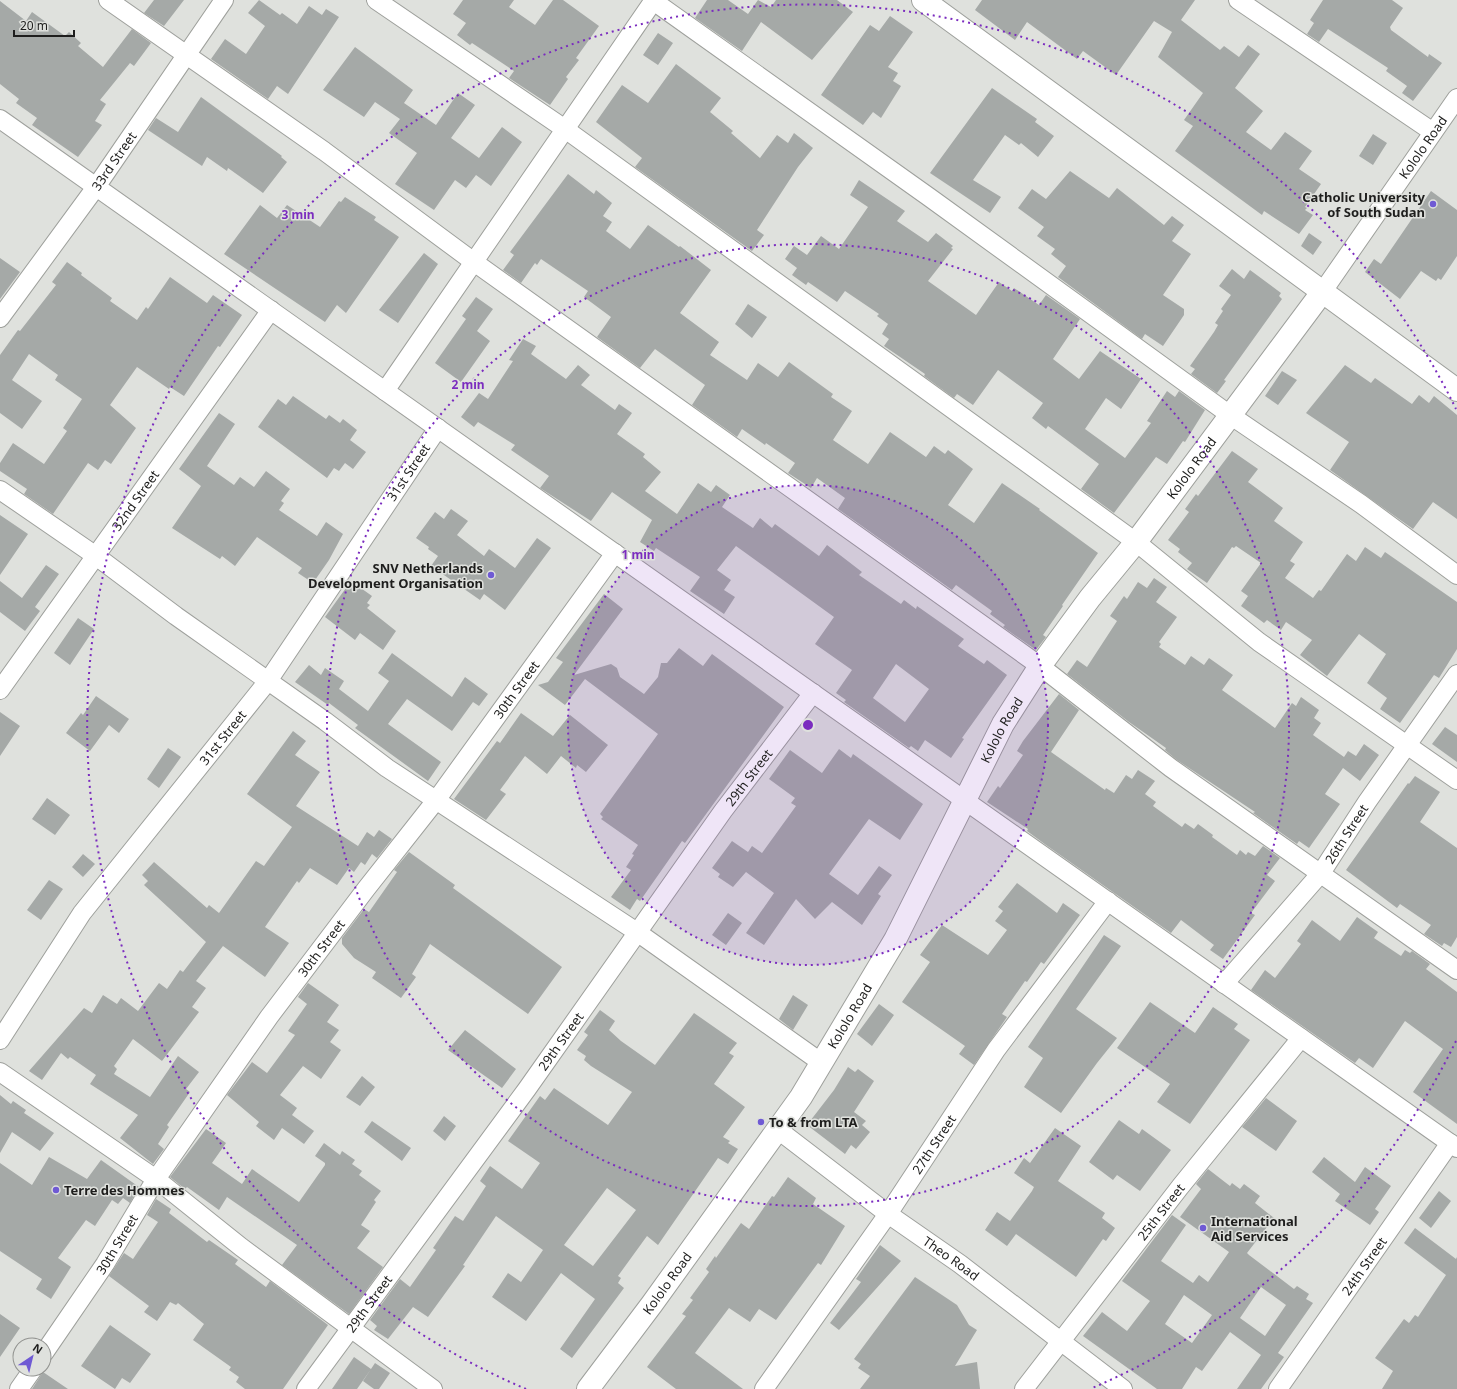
<svg xmlns="http://www.w3.org/2000/svg" width="1457" height="1389" viewBox="0 0 1457 1389" font-family="'Noto Sans',sans-serif">
<rect width="100%" height="100%" fill="#dfe1dd"/>
<path fill="#a5a9a7" fill-rule="evenodd" d="M154 0H184L164 26 144 13Z
M259 0 280 15 282 13 297 24 309 6 322 15 326 9 339 17 288 94 277 86 268 99 211 59 225 39 246 54 265 26 248 13Z
M463 0H514L509 7 535 25 553 0H563L599 26 576 58 579 60 566 77 568 79 550 105 509 78 514 71 472 43 470 45 457 35 466 23 453 14Z
M707 0H728L748 14 758 0 771 7 776 0H837L853 12 812 60 761 22 742 51 695 18Z
M982 0H1195L1181 20 1220 50 1224 46 1239 57 1248 45 1260 54 1235 88 1263 111 1246 132 1271 150 1285 132 1312 151 1299 169 1321 184 1305 207 1307 208 1305 210 1313 215 1299 234 1264 211 1262 215 1175 151 1193 126 1184 120 1203 93 1158 57 1172 32 1154 21 1116 75 1083 51 1077 59 1027 22 1015 40 975 10Z
M1323 0H1392L1403 8 1390 27 1391 30 1428 57 1429 54 1442 63 1413 101 1402 93 1417 72 1407 86 1386 71 1388 68 1328 29 1319 42 1307 34 1314 23 1310 20Z
M0 1 26 21 32 12 65 36 69 32 81 43 78 46 103 67 132 29 151 43 134 66 130 63 100 100 106 104 95 121 102 125 78 157 32 125 37 118 16 103 19 99 0 84Z
M890 16 913 32 888 67 898 73 893 81 901 86 881 118 873 112 863 125 821 95 870 25 879 31Z
M658 33 673 43 658 65 643 55Z
M355 47 413 90 404 103 436 125 458 93 475 105 451 138 479 158 502 127 522 142 491 186 476 175 466 188 455 180 434 210 395 184 417 153 389 133 400 119 375 102 364 117 323 90Z
M676 64 721 98 710 112 733 131 731 133 760 158 777 135 788 143 794 133 813 148 798 167 757 230 764 235 752 251 635 167 642 158 596 122 622 85 648 103Z
M992 88 1037 119 1035 122 1054 136 1038 157 1021 143 1019 145 1005 135 973 180 1001 197 990 213 930 173Z
M201 97 282 156 281 157 287 162 263 193 228 168 227 171 207 157 202 166 148 130 156 118 178 132Z
M1373 134 1387 143 1373 165 1359 156Z
M1070 171 1109 198 1117 188 1164 225 1172 216 1184 225 1172 241 1191 254 1163 295 1184 309V315L1163 346 1145 334 1142 339 1058 277 1066 266 1051 254 1055 249 1037 236 1044 227 1018 208 1032 189 1046 199Z
M568 174 594 194 596 190 612 203 603 216 612 222 606 231 630 249 648 225 679 247 680 246 711 270 680 313 719 342 710 355 747 380 758 363 778 377 789 362 833 394 831 397 852 411 833 440 868 464 890 432 926 457 934 446 945 454 948 450 973 469 948 505 974 523 1002 483 1040 509 1039 510 1098 553 1062 605 1063 606 1043 635 1046 637 1036 650 1003 627 1005 625 990 614 992 611 956 585 952 590 838 509 845 498 817 478 811 488 788 473 795 463 766 443 765 445 742 429 737 437 692 405 705 385 655 349 640 368 597 337 611 317 584 297 588 291 541 259 537 265 535 263 521 283 503 270 514 255 510 252Z
M859 180 905 211 897 221 928 242 936 233 953 246 951 248 953 249 928 281 976 315 999 282 1012 291 1014 288 1039 305 1046 295 1080 319 1053 359 1079 379 1100 351 1141 379 1121 409 1106 398 1085 429 1125 458 1151 423 1147 421 1167 391 1175 397 1179 391 1205 410 1185 442 1183 441 1167 464 1156 457 1114 513 1081 489 1099 464 1048 426 1046 429 1032 418 1043 403 998 370 973 405 957 394 954 398 924 376 925 374 884 346 889 339 882 334 888 324 877 316 879 314 845 291 837 302 808 282 806 285 792 275 797 268 785 259 794 246 807 255 821 236 839 249 868 207 850 195Z
M1431 191 1457 210V256L1441 280 1438 278 1436 281 1421 271 1400 299 1365 272 1374 259 1381 264Z
M345 197 376 217 374 220 399 237 346 313 337 305 325 322 224 254 260 205 277 218 287 205 320 227 339 201 341 202Z
M1309 233 1322 242 1313 255 1301 246Z
M424 253 438 264 398 323 379 310Z
M0 258 20 272 0 299Z
M67 262 82 273 81 275 112 298 110 301 137 320 146 307 148 309 170 277 207 303 213 295 242 315 220 347 218 346 184 396 170 387 169 389 137 367 110 405 136 428 111 464 105 460 98 470 88 463 53 514 24 494 27 489 0 471V463L13 443 44 464 67 431 63 428 82 399 55 380 58 375 29 354 12 380 42 401 22 429 0 413V355L18 330 20 331 56 285 52 282Z
M1232 269 1244 279 1250 270 1281 293 1279 296 1282 299 1224 380 1226 381 1217 393 1191 374 1195 369 1190 366 1214 332 1218 325 1215 323 1223 311 1221 309 1231 295 1219 286Z
M476 297 493 309 477 331 490 341 461 382 435 363 466 319 462 316Z
M748 304 767 317 752 338 735 324Z
M523 339 536 346 531 354 566 379 578 365 590 375 581 385 615 410 619 404 632 413 617 434 645 454 643 457 661 472 645 491 677 514 698 483 711 492 716 485 730 495 722 507 753 528 760 518 772 528 775 524 819 556 827 545 862 572 859 575 901 604 904 600 916 609 917 606 964 639 958 646 984 664 987 660 1007 675 962 738 964 739 951 758 925 740 918 751 911 746 909 748 844 702 846 700 836 693 852 670 815 644 834 617 736 546 717 570 731 580 724 590 735 597 724 614 690 591 700 577 656 548 654 551 640 542 652 520 612 492 591 521 540 488 549 476 511 450 515 445 478 422 474 427 461 417 479 393 488 399 513 361 509 360ZM896 664 929 689 905 722 873 698Z
M1345 365 1371 383 1375 378 1412 404 1419 395 1429 403 1434 396 1457 415V519L1433 502 1413 529 1330 470 1349 442 1306 413Z
M1282 371 1297 380 1278 405 1265 396Z
M293 396 326 419 329 415 340 423 343 419 357 430 350 440 366 452 353 469 345 463 339 471 334 468 327 478 258 427 278 399 286 405Z
M219 413 235 424 207 466 234 485 240 477 254 487 266 471 290 489 281 501 284 503 279 510 317 536 326 522 343 534 329 560 313 583 298 573 302 568 257 537 235 566 222 556 220 559 172 528 201 486 179 469Z
M1232 451 1258 469 1248 482 1283 508 1274 521 1303 542 1290 561 1295 564 1285 578 1313 598 1319 590 1321 591 1347 554 1356 561 1365 547 1381 558 1385 552 1457 602V649L1439 678 1434 675 1400 723 1380 709 1387 698 1367 683 1386 654 1359 634 1327 676 1300 655 1312 640 1286 622 1281 630 1267 620 1264 623 1241 606 1248 596 1241 591 1261 563 1236 546 1234 548 1232 547 1207 583 1187 569 1192 563 1178 552 1180 549 1168 540 1189 512 1185 509 1196 494 1198 496Z
M451 509 468 521 457 535 484 556 489 549 515 568 537 538 551 548 505 610 484 594 480 600 431 566 438 556 428 549 429 547 416 538 435 512 444 519Z
M0 515 28 534 0 575Z
M46 565 59 574 35 607 40 611 25 631 0 612V581L22 598Z
M1154 578 1167 587 1156 602 1177 617 1159 642 1161 644 1159 647 1185 665 1191 656 1204 665 1209 658 1233 675 1222 690 1275 728 1292 703 1296 706 1301 697 1319 710 1314 718 1321 723 1313 735 1344 757 1348 751 1356 756 1364 744 1379 755 1360 781 1343 768 1325 794 1340 804 1309 848 1299 841 1297 844 1253 813 1255 812 1177 760 1165 750 1166 748 1129 722 1067 674 1077 660 1087 667 1117 621 1110 616 1124 596 1127 599 1138 582 1147 588Z
M351 581 372 596 367 603 370 605 367 608 396 631 383 650 360 633 355 640 325 617Z
M604 594 623 609 574 675 611 664 617 668 620 677 644 694 658 677 661 663H667L679 648 703 666 712 654 784 707 685 843 682 841 640 901 637 899 630 910 611 897 631 870 626 867 634 855 632 854 638 845 601 819 603 817 600 814 658 734 585 679 565 705 538 685 548 682 563 662 556 658Z
M78 618 94 629 70 665 54 653Z
M392 653 452 697 465 677 488 694 479 706 473 702 452 731 407 699 388 724 441 762 428 781 355 728 358 725 329 703 328 705 295 682 309 665 321 675 325 668 344 681 339 689 368 711 389 681 378 673Z
M1059 694 1079 710 1051 752 1105 790 1106 788 1114 793 1126 775 1132 779 1138 770 1155 781 1145 794 1156 802 1153 806 1182 827 1185 823 1194 829 1198 824 1213 835 1212 837 1237 855 1240 850 1246 855 1248 852 1255 856 1263 846 1280 858 1267 875 1275 881 1251 913 1255 915 1223 959 1210 950 1214 945 1181 920 1171 933 1046 845 1027 831 1028 829 987 802 998 786 1000 788 1023 755 1017 751 1023 741Z
M96 696 129 719 119 733 109 725 90 751 66 733 81 713 83 715Z
M0 712 20 726 0 756Z
M521 713 553 736 570 715 608 745 586 772 577 765 576 768 561 756 547 774 525 756 500 790 506 794 486 820 454 799 497 741 500 743Z
M1445 727 1457 735V762L1432 744Z
M293 731 306 741 295 755 320 772 296 806 358 846 367 832 374 837 379 830 392 839 377 858 372 854 365 865 361 862 354 872 349 868 337 885 310 868 299 883 297 881 265 927 289 943 265 977 223 946 196 981 206 988 192 1007 199 1012 162 1061 133 1039 114 1066 117 1069 114 1074 150 1097 178 1056 199 1072 186 1089 190 1092 167 1125 169 1127 158 1144 164 1149 153 1164 120 1138 138 1115 90 1084 96 1075 70 1057 68 1059 61 1053 42 1080 29 1071 84 1008 92 1013 103 995 117 1004 121 998 138 1011 159 983 167 989 180 970 183 972 206 942 144 885 148 881 142 875 154 862 207 908 209 905 219 913 256 861 264 866 292 827 247 794Z
M168 748 181 757 159 788 147 779Z
M839 749 851 758 853 754 923 804 900 840 869 819 829 874 858 895 879 866 892 875 878 894 881 896 862 925 832 902 815 919 796 899 764 945 746 933 774 893 746 872 733 887 718 877 720 874 712 868 732 841 748 852 752 846 762 853 796 806 791 803 795 798 769 779 790 750 822 773Z
M1415 776 1440 792 1420 822 1457 848V937L1451 947 1444 943 1442 946 1424 934 1431 925 1400 904 1397 908 1346 870 1408 783 1409 784Z
M47 798 70 815 55 835 32 819Z
M409 852 455 885 453 888 562 967 528 1014 430 944 412 974 416 977 401 998 372 978 376 972 354 958 342 944V938L364 909 369 912 397 872 394 870Z
M83 854 95 864 83 877 72 867Z
M49 880 63 889 41 920 27 910Z
M1017 883 1057 913 1063 903 1080 915 1044 964 1041 962 1027 982 1025 981 1002 1014 1007 1017 974 1065 959 1054 965 1046 902 1002 930 962 920 955 942 925 988 955 1007 930 995 921 1003 911 998 907Z
M728 913 742 923 726 945 712 935Z
M1357 917 1378 932 1374 938 1401 956 1405 950 1410 953 1412 951 1430 964 1426 969 1457 992V1124L1413 1092 1443 1049 1405 1021 1373 1068 1359 1058 1355 1063 1251 990 1265 970 1275 978 1301 944 1297 941 1312 920 1340 941Z
M1104 935 1121 946 1076 1009 1117 1038 1097 1063 1061 1113 1024 1087 1043 1058 1028 1047Z
M308 983 339 1005 327 1022 339 1030 330 1042 341 1050 321 1079 303 1066 280 1095 297 1108 292 1115 314 1131 304 1144 282 1128 274 1140 256 1126 259 1122 227 1095 252 1062 267 1073 295 1035 288 1031 307 1004 298 997Z
M793 995 808 1005 793 1030 779 1019Z
M1150 1002 1195 1033 1213 1007 1238 1024 1234 1029 1250 1040 1190 1124 1157 1102 1170 1084 1117 1048Z
M879 1004 894 1015 872 1046 857 1034Z
M600 1010 615 1021 609 1030 621 1041 655 1065 694 1013 737 1043 729 1053 734 1056 714 1084 745 1107 723 1137 730 1141 728 1143 738 1149 728 1164 718 1158 658 1245 647 1236 618 1276 621 1278 618 1283 624 1288 572 1358 560 1349 595 1299 561 1273 526 1321 492 1297 508 1273 521 1282 543 1250 496 1216 463 1265 465 1266 428 1317 413 1307 388 1339 374 1330 377 1326 370 1320 400 1279 410 1287 436 1250 433 1248 455 1216 463 1221 486 1186 480 1181 490 1166 522 1189 540 1163 508 1141 540 1096 545 1100 554 1088 608 1125 632 1092 591 1066 584 1060 586 1056 577 1050 588 1035 584 1032ZM607 1188 636 1210 593 1266 564 1245Z
M465 1030 516 1069 502 1088 448 1050Z
M848 1067 855 1072 858 1069 874 1081 854 1112 866 1121 862 1125 870 1132 856 1149 851 1145 845 1154 807 1125 834 1090Z
M362 1076 375 1087 360 1106 346 1097Z
M0 1095 11 1104 13 1101 26 1110 24 1113 54 1133 40 1151 12 1132 0 1153Z
M1266 1098 1297 1121 1276 1151 1242 1127Z
M444 1116 456 1126 445 1141 433 1131Z
M1119 1120 1139 1134 1142 1129 1171 1150 1140 1191 1117 1175 1113 1180 1089 1162Z
M372 1121 411 1148 402 1161 364 1132Z
M1055 1128 1081 1146 1058 1181 1105 1213 1102 1218 1115 1228 1106 1241 1103 1239 1076 1277 1016 1234 1007 1246 985 1230 997 1212 1010 1221 1032 1191 1034 1187 1014 1173 1024 1158 1030 1163Z
M206 1129 226 1143 212 1163 242 1184 252 1169 299 1202 325 1165V1163L315 1156 324 1143 340 1155 342 1151 355 1160 352 1164 362 1171 359 1175 381 1191 374 1200 376 1202 361 1225 370 1231 357 1248 383 1267 349 1314 282 1265 297 1245 227 1197 219 1210 187 1187 185 1189 170 1177Z
M49 1157 87 1179 101 1160 139 1187 130 1203 123 1198 118 1204 112 1200 95 1226 86 1220 58 1258 71 1267 51 1299 36 1289 42 1279 0 1251V1163L32 1185Z
M1324 1157 1355 1182 1365 1167 1391 1186 1375 1209 1379 1212 1370 1225 1335 1201 1340 1194 1312 1172Z
M1208 1169 1230 1186 1232 1183 1240 1189 1244 1184 1260 1196 1255 1203 1274 1218 1247 1253 1249 1255 1294 1289 1297 1286 1309 1294 1306 1299 1313 1303 1278 1353 1284 1357 1261 1389H1237L1261 1355 1230 1332 1202 1371 1196 1367 1182 1389H1157L1083 1336 1102 1312 1127 1331 1150 1301 1122 1281 1172 1215 1186 1225 1161 1261 1193 1283 1199 1275 1208 1282 1229 1252 1180 1217 1201 1189 1196 1184ZM1261 1287 1286 1305 1265 1336 1240 1318ZM1184 1295 1212 1315 1192 1343 1165 1324Z
M788 1177 816 1198 813 1204 845 1226 821 1265 818 1263 776 1320 759 1309 750 1322 729 1308 695 1353 743 1389H676L647 1367 686 1316 682 1314 693 1300 690 1298 709 1272 706 1269 715 1256 716 1258 741 1223 749 1229 772 1196 774 1197Z
M1439 1191 1451 1201 1431 1228 1419 1218Z
M156 1199 171 1209 169 1213 207 1242 209 1240 238 1260 235 1264 266 1287 270 1281 328 1325 283 1389H245L236 1382 239 1377 229 1370 231 1367 193 1340 204 1324 178 1303 176 1305 170 1302 157 1321 144 1312 149 1306 109 1276 124 1253 133 1259 158 1222 147 1215Z
M1415 1228 1456 1259 1457 1257V1389H1382L1393 1371 1375 1358 1404 1319 1409 1323 1415 1315 1418 1317 1446 1275 1404 1243Z
M880 1245 901 1261 839 1330 830 1323 861 1282 856 1279Z
M915 1277 957 1305 969 1325 977 1330 955 1366 977 1362 980 1389H860L870 1376 858 1368 861 1364 854 1359Z
M0 1314 20 1328 0 1357Z
M110 1325 151 1354 130 1383 122 1378 115 1389 81 1366Z
M354 1357 371 1369 357 1389H332Z
M375 1363 390 1373 379 1389H374L363 1381Z
M43 1372 68 1389H32Z"/>
<g fill="none" stroke-linecap="round" stroke-linejoin="round">
<defs>
<g id="street">
<path d="M108 0 324 151 474 262 1040 666 1171 768 1457 970"/>
<path d="M376 0 565 129 1136 542 1259 642 1457 780"/>
<path d="M652 0 929 197 1230 415 1361 504 1457 575"/>
<path d="M1238 0 1433 132"/>
<path d="M0 119 1457 1148"/>
<path id="s1" d="M1323 291 1457 98"/>
<path id="s2" d="M0 318 96 187 224 0"/>
<path d="M385 391 654 0"/>
<path d="M0 490 96 556 176 616 325 721 387 768 637 932 822 1063"/>
<path id="s3" d="M0 690 271 310"/>
<path id="s4" d="M1224 984 1321 873 1367 802 1457 674"/>
<path id="s5" d="M0 1040 82 913 268 681 438 428"/>
<path d="M0 1072 156 1179 241 1247 433 1389"/>
<path id="s6" d="M777 1129 888 1214 960 1264 1123 1389"/>
<path id="s7" d="M44 1353 105 1264 156 1179 269 1017 366 889 437 799 615 553"/>
<path d="M19 1389 33 1369"/>
<path id="s8" d="M306 1389 527 1089 723 811 813 693"/>
<path id="s9" d="M764 1389 888 1214 996 1050 1108 901"/>
<path id="s10" d="M1024 1389 1180 1187 1301 1038"/>
<path id="s11" d="M1278 1389 1450 1143"/>
</g>
<g id="secondary">
<path d="M923 0 1457 390"/>
<path id="s12" d="M588 1389 652 1304 801 1097 895 940 1003 724 1040 666 1090 598 1136 542 1323 291"/>
</g>
</defs>
<use href="#street" stroke="#9ea09c" stroke-width="20"/>
<use href="#secondary" stroke="#9ea09c" stroke-width="24"/>
<use href="#street" stroke="#fff" stroke-width="18"/>
<use href="#secondary" stroke="#fff" stroke-width="22"/>
</g>
<circle cx="808" cy="725" r="240" fill="#7b2cbf" fill-opacity=".12"/>
<g fill="none" stroke="#7b2cbf" stroke-width="2" stroke-dasharray="2 4">
<circle cx="808" cy="725" r="240"/>
<circle cx="808" cy="725" r="481"/>
<path d="M1456 1041A721 721 0 0 1 1090 1389M526 1389A721 721 0 1 1 1456 409"/>
</g>
<g fill="#6f5ad4" stroke="#dfe1dd" stroke-width="1.5">
<circle cx="1433" cy="204" r="4"/>
<circle cx="491" cy="575" r="4"/>
<circle cx="761" cy="1122" r="4"/>
<circle cx="56" cy="1190" r="4"/>
<circle cx="1203" cy="1228" r="4"/>
</g>
<g text-anchor="middle" stroke-width="3" stroke-linejoin="round" paint-order="stroke">
<g font-size="13" fill="#1e1e1d" stroke="#dfe1dd">
<text dy="5" stroke="none"><textPath href="#s1" startOffset="175">Kololo Road</textPath></text>
<text dy="5" stroke="none"><textPath href="#s2" startOffset="194">33rd Street</textPath></text>
<text dy="5" stroke="none"><textPath href="#s12" startOffset="1104">Kololo Road</textPath></text>
<text dy="5" stroke="none"><textPath href="#s5" startOffset="700">31st Street</textPath></text>
<text dy="5" stroke="none"><textPath href="#s3" startOffset="233">32nd Street</textPath></text>
<text dy="5" stroke="none"><textPath href="#s7" startOffset="815">30th Street</textPath></text>
<text dy="5" stroke="none"><textPath href="#s12" startOffset="780">Kololo Road</textPath></text>
<text dy="5" stroke="none"><textPath href="#s5" startOffset="376">31st Street</textPath></text>
<text dy="5" stroke="none"><textPath href="#s8" startOffset="755">29th Street</textPath></text>
<text dy="5" stroke="none"><textPath href="#s4" startOffset="194">26th Street</textPath></text>
<text dy="5" stroke="none"><textPath href="#s7" startOffset="491">30th Street</textPath></text>
<text dy="5" stroke="none"><textPath href="#s12" startOffset="456">Kololo Road</textPath></text>
<text dy="5" stroke="none"><textPath href="#s8" startOffset="431">29th Street</textPath></text>
<text dy="5" stroke="none"><textPath href="#s9" startOffset="298">27th Street</textPath></text>
<text dy="5" stroke="none"><textPath href="#s10" startOffset="224">25th Street</textPath></text>
<text dy="5" stroke="none"><textPath href="#s7" startOffset="131">30th Street</textPath></text>
<text dy="5" stroke="none"><textPath href="#s6" startOffset="217">Theo Road</textPath></text>
<text dy="5" stroke="none"><textPath href="#s11" startOffset="150">24th Street</textPath></text>
<text dy="5" stroke="none"><textPath href="#s12" startOffset="132">Kololo Road</textPath></text>
<text dy="5" stroke="none"><textPath href="#s8" startOffset="106">29th Street</textPath></text>
</g>
<g font-size="13" font-weight="bold" fill="#1e1e1d" stroke="#dfe1dd" text-anchor="start">
<text x="1425" y="202" text-anchor="end">Catholic University<tspan x="1425" dy="15">of South Sudan</tspan></text>
<text x="483" y="573" text-anchor="end">SNV Netherlands<tspan x="483" dy="15">Development Organisation</tspan></text>
<text x="769" y="1127">To &amp; from LTA</text>
<text x="64" y="1195">Terre des Hommes</text>
<text x="1211" y="1226">International<tspan x="1211" dy="15">Aid Services</tspan></text>
</g>
</g>
<circle cx="808" cy="725" r="6" fill="#7b2cbf" stroke="#dfe1dd" stroke-width="2"/>
<g font-size="12" text-anchor="middle" font-weight="bold" fill="#7b2cbf" stroke="#dfe1dd" stroke-width="3" stroke-linejoin="round" paint-order="stroke">
<text x="298" y="219">3 min</text>
<text x="468" y="389">2 min</text>
<text x="638" y="559">1 min</text>
</g>
<g transform="translate(32 1357) rotate(35)"><circle r="19" fill="#dfe1dd" stroke="#929390"/>
<path d="M0-3L7 15L0 10L-7 15Z" fill="#6f5ad4"/>
<text y="-6" font-size="11" font-weight="bold" text-anchor="middle" fill="#1e1e1d">N</text>
</g>
<path d="M14 30v6h60v-6" fill="none" stroke="#1e1e1d" stroke-width="2"/>
<text x="20" y="30" font-size="12" fill="#1e1e1d" stroke="#dfe1dd" stroke-width="3" paint-order="stroke">20 m</text>
</svg>
